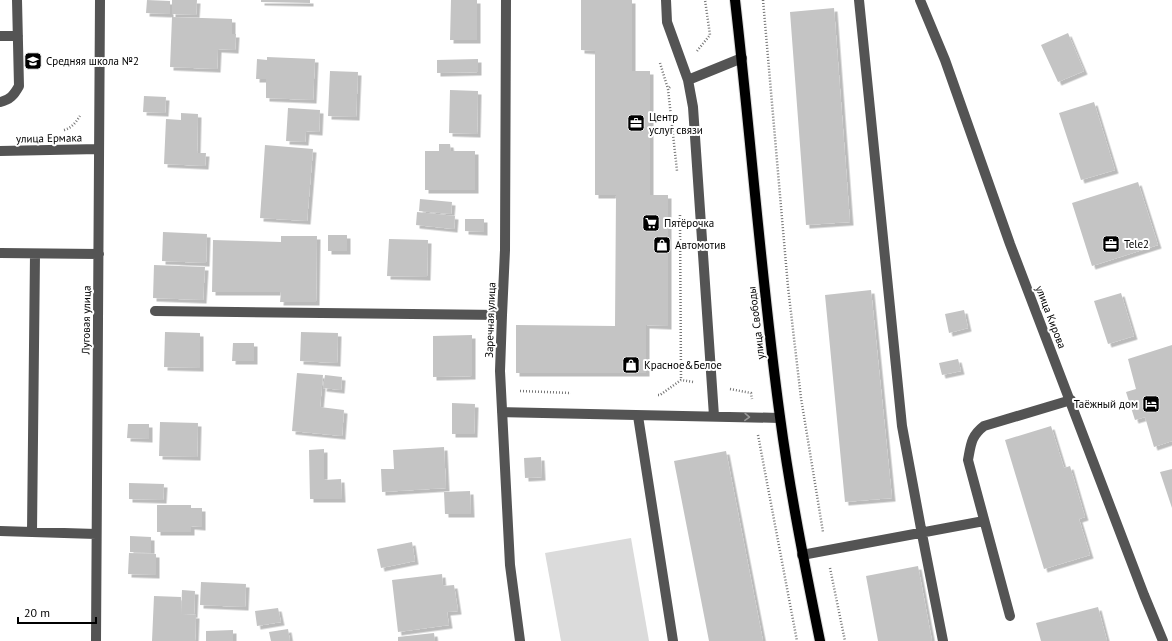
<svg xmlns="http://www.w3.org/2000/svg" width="1172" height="641" viewBox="0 0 1172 641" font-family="'PT Sans',sans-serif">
<defs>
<filter id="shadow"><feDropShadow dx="3.5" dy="3.5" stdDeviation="0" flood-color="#0004"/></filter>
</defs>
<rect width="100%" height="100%" fill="#fff"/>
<path fill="#dbdbdb" d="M631 538 649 641H561L545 553Z"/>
<path fill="#c4c4c4" filter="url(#shadow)" d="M147 0 170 1V14L146 13Z
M172 0H197L196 15 172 14Z
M261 0H310V3L261 2Z
M451 0H477V40H450Z
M581 0H632V71H650V195H668V326L646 325V373H516V325L615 326 616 195H595V51L581 50Z
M834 8 850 222 806 225 790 12Z
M172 17 232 19V34H236L235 50 218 49 217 69 170 67Z
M1068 33 1084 71 1058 82 1041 45Z
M267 57 315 59 313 100 266 98V79H256L257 59 267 60Z
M478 59V72L437 73V60Z
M330 71 358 72 356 117 328 116Z
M450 90 478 91 477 134 449 133Z
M144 96 166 97 165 113 143 112Z
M1094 102 1115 170 1081 180 1059 113Z
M288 108 320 110 319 132 306 131 305 142 286 141Z
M181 113 198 114 197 153H206L205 166 164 164 166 119 181 120Z
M439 144H450L451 151H475V190H425V151H439Z
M265 145 313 149 307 221 260 218Z
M1138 182 1158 245 1092 266 1072 203Z
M420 199 452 202 451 214 419 211Z
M417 212 455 216 454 229 416 225Z
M465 219H484V232L465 231Z
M163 232 207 234 206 263 162 261Z
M328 235H347V251H328Z
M281 236H317L316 302H280L281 292H212L213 240 281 242Z
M389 239 428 240 427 277 387 276Z
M154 265 205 267 203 300 153 298Z
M871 290 892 498 845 502 825 295Z
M1121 293 1134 336 1108 344 1094 301Z
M964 310 968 328 949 333 945 314Z
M165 332 200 333V368L164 367Z
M301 332 338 333 337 363 300 361Z
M472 335V376L433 377V336Z
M233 343H254V361H232Z
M1172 345V441L1154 447 1145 417 1135 420 1126 392 1136 389 1128 359Z
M958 359 961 371 942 375 939 363Z
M297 373 323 375 320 407 344 410 342 436 292 431Z
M325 375 342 377 341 390 323 388Z
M452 403 475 404 474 434H452Z
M160 422 198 423 197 457 159 456Z
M128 424H149V439L127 438Z
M1051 426 1064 468 1070 466 1085 517 1079 519 1090 555 1044 569 1005 440Z
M444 447 446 488 382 492 381 469H394L393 450Z
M324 449V480L341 479 342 499H310L309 450Z
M726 451 763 641H709L674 461Z
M541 457 542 477 525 478 524 458Z
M1172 469V508L1160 472Z
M129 483 164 484 163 500 129 499Z
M470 491 471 514H445L444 492Z
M157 505H191V508H202V527L191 526V532H157Z
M130 536 151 537V553L130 552Z
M412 542 415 561 381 568 377 549Z
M129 553 156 554V575L128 574Z
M918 566 932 641H878L866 576Z
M442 574 443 586 454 585 458 611 447 612 449 625 398 632 392 580Z
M201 582 246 584 245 607 200 605Z
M182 590 195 591 194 614H183L196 615 195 641H152L154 596 181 597V614Z
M1098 607 1107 641H1041L1036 623Z
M278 608 281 622 257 626 255 611Z
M288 629 290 641H271L269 632Z
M233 630V641H206V631Z
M434 633 435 641H398V637Z"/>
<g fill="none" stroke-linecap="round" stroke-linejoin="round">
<defs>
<path id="major" d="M735 0C751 139 761 278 780 417 790 492 805 567 820 641"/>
</defs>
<use href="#major" stroke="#dbdbdb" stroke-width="12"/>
<path stroke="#767676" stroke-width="2.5" stroke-dasharray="1 2" stroke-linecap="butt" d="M763 0 788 287 801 398 823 532
M697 51 710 35 705 0
M660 63 668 89
M670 87 668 89 677 171
M64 130C72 128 76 122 80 116
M680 215 681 380
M730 389 751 393 752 399
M520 391 571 393
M658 395H660L681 380 693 382
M758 435 797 641
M830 568 845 641"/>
<path stroke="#545454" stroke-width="10" d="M506 0 505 250 502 315 500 371 510 565 520 641
M666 0 667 22 688 80 693 107 714 416
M859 0 902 426 922 534 943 641
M920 0 945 60 1010 244 1144 595 1163 641
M0 36H18
M688 80 742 58
M0 102C10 100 14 95 19 86L17 0
M0 151 99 149
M0 253 99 254
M155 311 502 315
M502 412 780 418
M638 416 673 641
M0 531 96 534
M32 532 35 254
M802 555 984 521
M1010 616 968 460C971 444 971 436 984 426L1071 400
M96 641 100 0"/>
<use href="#major" stroke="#000" stroke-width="10"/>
</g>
<defs><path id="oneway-chevron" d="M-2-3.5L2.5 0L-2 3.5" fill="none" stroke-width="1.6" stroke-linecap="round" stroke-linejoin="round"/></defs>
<use stroke="#989898" href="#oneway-chevron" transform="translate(747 417) rotate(2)"/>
<defs>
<symbol id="school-square" viewBox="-11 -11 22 22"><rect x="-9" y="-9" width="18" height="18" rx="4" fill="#000" stroke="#fff"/><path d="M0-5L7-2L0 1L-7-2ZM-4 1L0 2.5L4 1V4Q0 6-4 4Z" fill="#fff"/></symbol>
<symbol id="office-square" viewBox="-11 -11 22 22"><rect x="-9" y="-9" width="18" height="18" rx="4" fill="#000" stroke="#fff"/><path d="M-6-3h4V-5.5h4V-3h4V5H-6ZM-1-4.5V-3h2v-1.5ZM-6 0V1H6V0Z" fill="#fff"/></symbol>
<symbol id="supermarket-square" viewBox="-11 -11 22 22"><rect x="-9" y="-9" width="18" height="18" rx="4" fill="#000" stroke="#fff"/><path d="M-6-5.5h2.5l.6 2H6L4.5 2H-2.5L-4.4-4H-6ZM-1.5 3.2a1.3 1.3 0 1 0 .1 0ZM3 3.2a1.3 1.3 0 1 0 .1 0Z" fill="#fff"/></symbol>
<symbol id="shop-square" viewBox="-11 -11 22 22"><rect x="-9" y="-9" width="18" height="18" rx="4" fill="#000" stroke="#fff"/><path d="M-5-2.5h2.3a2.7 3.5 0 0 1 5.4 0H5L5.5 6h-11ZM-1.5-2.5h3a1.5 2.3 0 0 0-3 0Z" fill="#fff"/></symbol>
<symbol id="hotel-square" viewBox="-11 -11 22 22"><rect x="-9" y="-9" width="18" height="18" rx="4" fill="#000" stroke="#fff"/><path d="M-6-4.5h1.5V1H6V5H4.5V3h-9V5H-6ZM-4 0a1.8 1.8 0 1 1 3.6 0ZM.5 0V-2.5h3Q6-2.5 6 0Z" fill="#fff"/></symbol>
</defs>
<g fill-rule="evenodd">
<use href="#school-square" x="23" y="51" width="20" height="20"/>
<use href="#office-square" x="626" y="113" width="20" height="20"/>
<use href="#supermarket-square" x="641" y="213" width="20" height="20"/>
<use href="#office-square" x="1101" y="234" width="20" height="20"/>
<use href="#shop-square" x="652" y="235" width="20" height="20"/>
<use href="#shop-square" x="621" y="355" width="20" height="20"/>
<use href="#hotel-square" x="1141" y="394" width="20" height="20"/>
</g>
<g text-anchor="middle" stroke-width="4" stroke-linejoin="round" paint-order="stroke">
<g font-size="11" fill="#000" stroke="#fff" text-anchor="start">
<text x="46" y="65">Средняя школа №2</text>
<text x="649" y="121">Центр<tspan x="649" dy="13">услуг связи</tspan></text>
<text x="664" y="227">Пятёрочка</text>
<text x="1124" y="248">Tele2</text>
<text x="675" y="249">Автомотив</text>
<text x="644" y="369">Красное&amp;Белое</text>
<text x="1138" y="408" text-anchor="end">Таёжный дом</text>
</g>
<g font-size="11" fill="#000" stroke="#fff">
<text transform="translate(49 138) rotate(-1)" y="4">улица Ермака</text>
<text transform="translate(1051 317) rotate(69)" y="4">улица Кирова</text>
<text transform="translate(86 320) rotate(-89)" y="4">Луговая улица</text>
<text transform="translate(490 320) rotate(-88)" y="4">Заречная улица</text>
<text transform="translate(756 323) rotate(-97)" y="4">улица Свободы</text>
</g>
</g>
<path d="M18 617v6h78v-6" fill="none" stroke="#000000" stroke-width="2"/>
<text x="24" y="617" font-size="12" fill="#000000" stroke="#ffffff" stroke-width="3" paint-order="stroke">20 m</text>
</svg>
